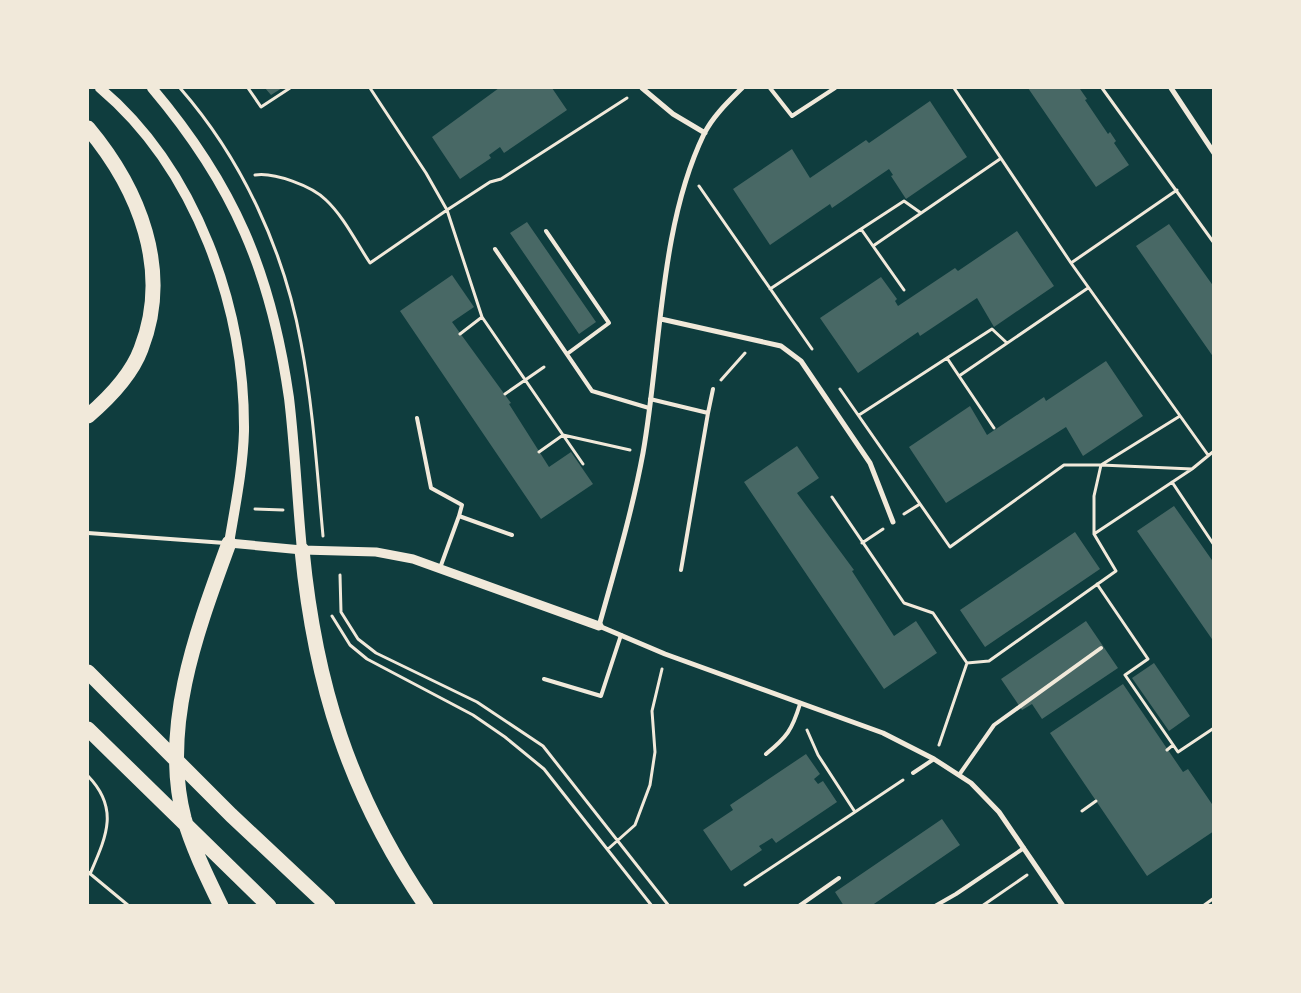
<svg xmlns="http://www.w3.org/2000/svg" width="1301" height="993" viewBox="0 0 1301 993" font-family="Literata,serif">
<rect width="100%" height="100%" fill="#0f3d3e"/>
<path fill="#486865" d="M265 88H282L271 95Z
M499 88H552L567 110 504 153 500 147 489 155 491 158 460 179 432 137Z
M1028 88 1080 89 1087 99 1085 100 1108 134 1110 132 1116 141 1114 143 1129 165 1096 187Z
M930 101 967 157 906 199 891 176 893 175 889 169 832 208 830 204 770 245 733 189 792 149 810 178 866 140 869 143Z
M527 222 596 322 579 334 510 233Z
M1169 224 1214 287V358L1136 246Z
M1017 231 1054 286 994 327 977 298 920 336 918 332 858 373 820 318 881 277 897 299 895 301 898 306 955 268 958 271Z
M452 275 474 307 452 322 511 403 509 404 549 467 571 452 593 484 541 519 400 311Z
M1106 361 1143 416 1083 456 1066 427 946 503 909 447 970 406 987 435 1044 397 1046 401Z
M797 446 819 478 797 493 854 570 852 571 894 636 916 621 937 653 884 689 744 482Z
M1174 506 1214 563V642L1137 531Z
M1075 532 1100 569 985 647 960 610Z
M1086 621 1118 668 1042 719 1032 704 1022 710 1001 679Z
M1154 663 1190 716 1169 731 1132 678Z
M1123 684 1183 772 1188 769 1214 807V831L1147 876 1050 733Z
M806 754 820 774 814 779 818 784 823 781 837 802 776 843 772 838 759 846 762 850 731 871 703 830 733 810 730 805Z
M942 819 960 845 871 906H844L835 892Z"/>
<g fill="none" stroke-linecap="round" stroke-linejoin="round">
<path stroke="#f1e9da" stroke-width="3" d="M180 88C242 159 284 250 301 343 313 406 317 471 323 536
M248 88 261 107 290 88
M370 88 426 173 447 210 490 182 501 179 627 98
M954 88 1071 263 1208 455
M1102 88 1214 243
M255 175C274 172 312 186 326 200 344 217 356 242 370 263L447 210 482 317 563 435 630 450
M699 186 812 349
M861 229 904 201 921 213
M873 246 904 290
M1071 263 1177 190
M770 289 861 229 873 246 1000 159
M460 334 482 317
M947 358 992 329 1007 343
M959 376 994 428
M721 380 745 353
M840 389 950 547 1064 465H1101L1180 416
M505 394 544 367
M859 415 947 358 959 376 1088 288
M539 452 563 435 583 464
M1172 482 1214 545
M832 497 904 603 933 613 967 663 989 661 1116 571 1094 534V496L1101 465 1192 469
M255 509 283 510
M904 514 920 504
M1094 534 1192 469 1214 451
M862 543 883 529
M340 575 341 612 358 639 376 653 477 702 543 746 669 906
M1097 584 1148 659 1125 675 1178 752 1214 728
M332 616 350 645 367 659 473 715 505 737 544 769 652 906
M807 730 818 755 855 812 903 780
M939 745 967 663
M1167 750 1173 745
M88 776C120 809 106 837 90 874
M1082 811 1096 801
M608 849 635 825 650 785 655 752 652 711 662 669
M88 872 129 906
M745 885 855 812
M982 906 1027 875
M1203 906 1214 898"/>
<path stroke="#f1e9da" stroke-width="4" d="M770 88 792 116 835 88
M546 231 609 323 567 354
M495 249 592 391 649 408
M650 399 708 413 681 570
M708 413 713 389
M417 418 431 488 462 505 459 516
M88 533 225 543
M440 568 459 516 512 535
M544 679 601 696 621 635
M766 754C787 737 792 730 800 704
M913 773 934 759
M959 775 994 725 1101 648
M799 906 839 878
M935 906 956 894 1024 848"/>
<path stroke="#f1e9da" stroke-width="5" d="M642 88 673 114 705 133
M742 88C728 102 713 116 704 134 659 227 661 352 643 453 632 512 615 569 599 626L665 654 883 733 934 759 971 783 999 812 1063 906
M1171 88 1214 153
M661 319 781 346 801 361 870 463 893 522"/>
<path stroke="#f1e9da" stroke-width="9" d="M229 543 302 550 376 552 413 559 599 626"/>
<path stroke="#f1e9da" stroke-width="10" d="M100 88C196 169 245 307 244 431 243 468 235 507 229 543
M152 88C234 185 271 272 289 398 295 448 297 499 302 550"/>
<path stroke="#f1e9da" stroke-width="15" d="M88 128C139 189 172 270 141 349 131 376 109 398 88 416
M302 550C315 684 349 793 426 906
M88 672 231 815 328 906
M88 729 269 906
M221 906C207 877 193 849 184 818 160 726 198 628 229 543"/>
</g>
<rect width="1301" height="993" fill="none" stroke="#f1e9da" stroke-width="178"/>
</svg>
